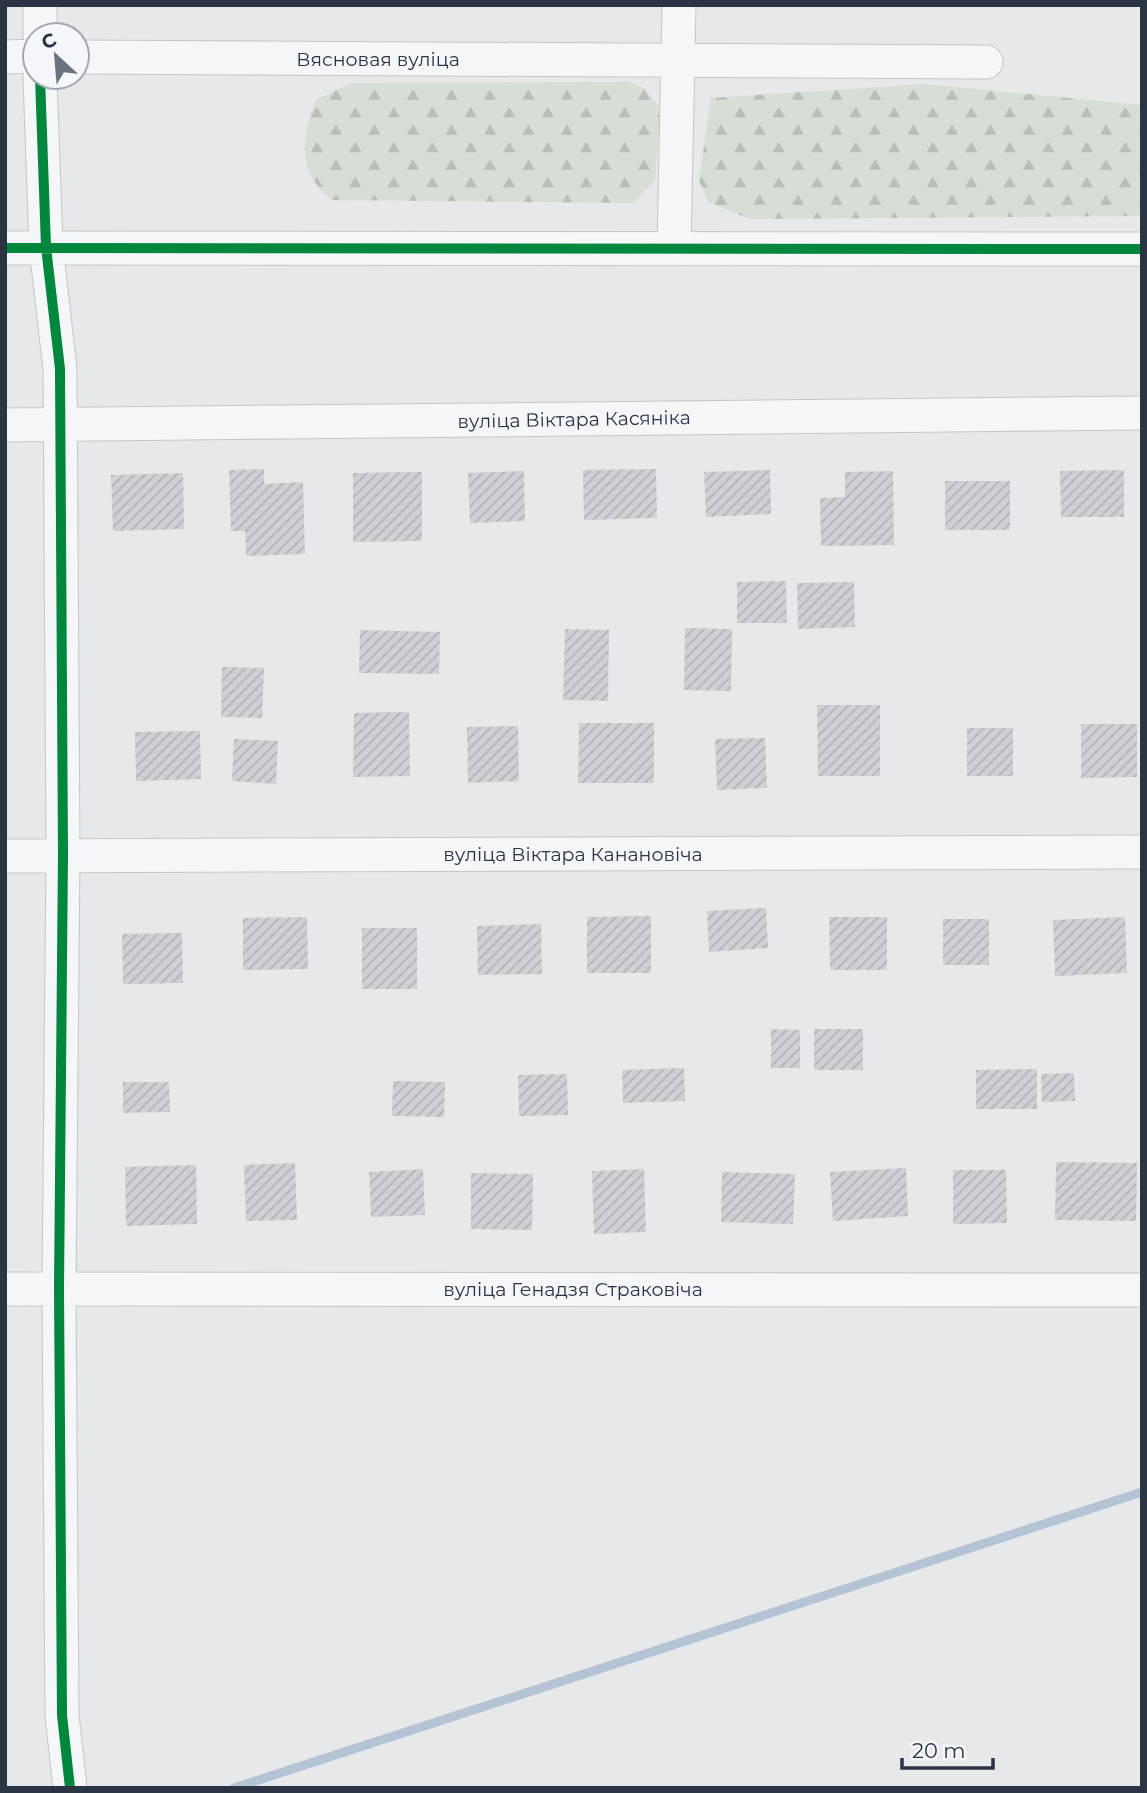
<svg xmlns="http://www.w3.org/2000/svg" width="1147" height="1793" viewBox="0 0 1147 1793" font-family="Montserrat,sans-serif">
<defs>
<pattern id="forest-firs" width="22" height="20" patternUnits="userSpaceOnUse" patternTransform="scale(1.75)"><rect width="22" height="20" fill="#d6ded6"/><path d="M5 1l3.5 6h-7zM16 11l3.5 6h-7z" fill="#b8bfb9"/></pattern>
<pattern id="building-hatch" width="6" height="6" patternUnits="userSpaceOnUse" patternTransform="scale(1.75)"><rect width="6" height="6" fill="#ced0d3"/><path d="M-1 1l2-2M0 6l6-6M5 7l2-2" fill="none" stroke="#b1b3b6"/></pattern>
</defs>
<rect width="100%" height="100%" fill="#e6e8ea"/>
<path fill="url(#forest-firs)" d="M630 82 644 88 661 109 655 180 633 203 331 200C296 169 302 141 315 100L352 83Z
M924 84 1142 105V216L750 219 708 202 699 180 711 98Z"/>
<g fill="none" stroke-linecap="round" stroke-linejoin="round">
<path stroke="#b4c4d5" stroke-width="9" d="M234 1788 1142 1492"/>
</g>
<path fill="url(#building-hatch)" d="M264 469V484L303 482 305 554 246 556 245 531H231L229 470Z
M656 469 657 518 584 520 583 470Z
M770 470 771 514 706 517 704 472Z
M1124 470V517H1061L1060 471Z
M524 471 525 521 470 523 468 473Z
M893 471 894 545 821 546 820 498 845 497V472Z
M422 472V541L353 542V473Z
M183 473 184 529 113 531 111 475Z
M945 481H1010V530H945Z
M786 581 787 623H737V582Z
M854 582 855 627 798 629 797 583Z
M685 628 732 629 731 691 684 690Z
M565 629 609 630 608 701 563 700Z
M360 630 440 632 439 674 359 673Z
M222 667 264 668 262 718 221 717Z
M817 705H880V776H818Z
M409 712 410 776 353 777 354 713Z
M579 723H654V783H578Z
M1081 724H1137V777L1081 778Z
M518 726 519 781 468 783 467 727Z
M967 728H1013V776H967Z
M200 731 201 779 136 781 135 732Z
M765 738 767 788 717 790 715 739Z
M234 739 278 741 276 784 232 781Z
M766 908 768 948 709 952 707 911Z
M651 916V973H587V917Z
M307 917 308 969 243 970V918Z
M829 917H887V970H830Z
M1125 917 1127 973 1055 976 1053 920Z
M943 919H989V965H943Z
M541 924 542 974 478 975 477 926Z
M362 928H417V989H362Z
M182 933 183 983 123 984 122 934Z
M771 1029 800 1030V1068H771Z
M814 1029H863V1070H814Z
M684 1068 685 1101 623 1103 622 1070Z
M1037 1069V1109H976V1070Z
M1074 1073 1075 1101 1042 1102 1041 1074Z
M567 1074 568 1115 519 1116 518 1075Z
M393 1081 445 1082 444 1117 392 1116Z
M123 1082H169L170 1112 123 1113Z
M1056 1162 1137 1163 1136 1221 1055 1220Z
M295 1163 297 1220 246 1221 244 1165Z
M196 1165 197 1224 126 1226 125 1167Z
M906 1168 908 1216 833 1221 830 1172Z
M423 1169 425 1215 371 1217 369 1172Z
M644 1169 646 1232 594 1234 592 1171Z
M953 1170H1006L1007 1223 953 1224Z
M722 1172 795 1174 793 1224 721 1222Z
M471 1173 533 1174 532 1230 471 1229Z"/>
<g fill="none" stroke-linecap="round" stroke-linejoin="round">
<defs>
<path id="minor" d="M40 35V5
M5 57 35 56
M77 57 986 62
M40 77 46 247 60 369 63 854 59 1289 62 1715 70 1788
M674 247 679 5
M5 248 1142 249
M5 425 1142 413
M5 856 1142 852
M5 1289 1142 1290"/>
</defs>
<use href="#minor" stroke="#c4c6c8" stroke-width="35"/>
<use href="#minor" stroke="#f5f6f7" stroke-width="33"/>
<defs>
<path id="cycleway" d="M40 77 46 247 60 369 63 854 59 1289 62 1715 70 1788
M5 248 1142 249"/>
</defs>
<use href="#cycleway" stroke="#f4f6f9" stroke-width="15"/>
<use href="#cycleway" stroke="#00873e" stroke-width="10"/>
</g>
<g text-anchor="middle" stroke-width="5" stroke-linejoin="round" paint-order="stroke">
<g font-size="19" fill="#2b3445" stroke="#f4f6f9">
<text x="378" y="66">Вясновая вуліца</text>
<text transform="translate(574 419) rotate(-1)" y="7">вуліца Віктара Касяніка</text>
<text x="573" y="861">вуліца Віктара Канановіча</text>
<text x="573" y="1296">вуліца Генадзя Страковіча</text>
</g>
</g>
<rect width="1147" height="1793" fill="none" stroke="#2b3445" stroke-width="14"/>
<g transform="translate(56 56) rotate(334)"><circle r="33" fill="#f4f6f9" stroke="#a4a8b1" stroke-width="2"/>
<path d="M0-5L12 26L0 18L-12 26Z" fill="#6c737f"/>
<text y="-10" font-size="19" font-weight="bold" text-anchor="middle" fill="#2b3445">С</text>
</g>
<path d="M902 1758v10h91v-10" fill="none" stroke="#2b3445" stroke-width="3.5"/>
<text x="912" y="1758" font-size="21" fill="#2b3445" stroke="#f4f6f9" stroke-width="5" paint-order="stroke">20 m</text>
</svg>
